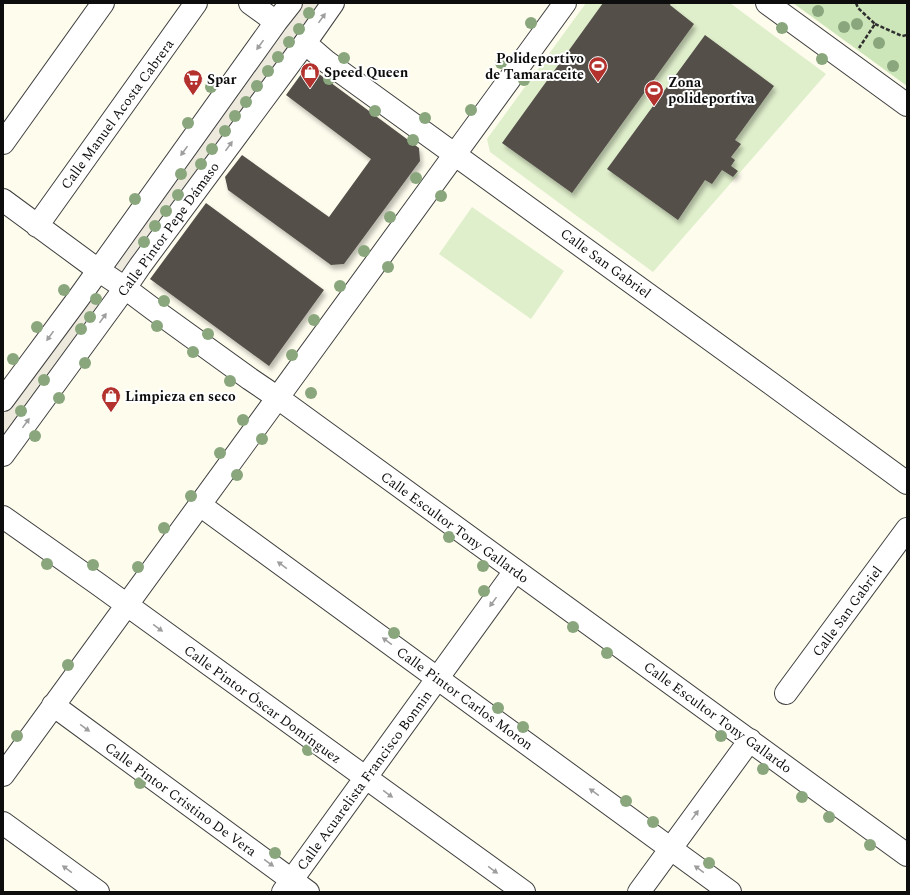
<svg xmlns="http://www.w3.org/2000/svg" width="910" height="895" viewBox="0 0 910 895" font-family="Spectral,serif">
<defs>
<filter id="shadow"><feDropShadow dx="2.5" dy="4.5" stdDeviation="2" flood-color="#0004"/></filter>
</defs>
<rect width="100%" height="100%" fill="#fefced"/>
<path fill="#cde6b9" d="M793 3H907V86Z"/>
<path fill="#dfeecb" d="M586 3H730L826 74 653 272 490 152 487 139Z
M472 207 564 271 531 319 439 254Z"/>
<path fill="#edeadd" d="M302 3H320L126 270 124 271 117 270 114 266 122 252Z
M93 293H96L101 296 102 302 3 440V413L89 295Z"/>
<path fill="#554f4a" filter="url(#shadow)" d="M603 3H671L670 5 694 24 572 193 502 143Z
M705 35 774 86 735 140 741 144 731 157 735 160 731 166 738 171 733 177 722 170 712 184 705 180 678 220 607 169Z
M315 71 419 148 420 161 344 264 331 265 228 190 225 177 242 155 329 217 371 159 286 95 302 73Z
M206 203 324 290 269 366 150 279Z"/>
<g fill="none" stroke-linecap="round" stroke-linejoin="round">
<defs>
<path id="minor" d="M250 3 276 22
M767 3 907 105
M305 43 327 62 769 382 907 483
M3 143 103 3
M3 200 98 270 125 288 153 309 250 379 278 398 907 855
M37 226 196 3
M3 400 80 296 276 22 291 3
M3 455 125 288 140 266 305 43 333 3
M200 505 730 892
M3 517 98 584 524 892
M786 693 907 529
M53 705 308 892
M3 775C190 517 379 261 565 3
M3 823 98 892
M283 892 515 571
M639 892 750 740"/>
</defs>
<use href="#minor" stroke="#404040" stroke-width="24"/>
<path stroke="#2f2f2f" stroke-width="2.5" stroke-dasharray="4 2" stroke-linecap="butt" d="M856 3 858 8 875 24 859 48
M875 24 902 36 907 35"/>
<use href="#minor" stroke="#fff" stroke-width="22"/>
</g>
<g fill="#89a67d">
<circle cx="818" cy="11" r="6"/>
<circle cx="309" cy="13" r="6"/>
<circle cx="531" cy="23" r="6"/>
<circle cx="857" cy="24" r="6"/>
<circle cx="844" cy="27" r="6"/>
<circle cx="782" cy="28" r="6"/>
<circle cx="299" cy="29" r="6"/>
<circle cx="289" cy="42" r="6"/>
<circle cx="879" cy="43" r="6"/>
<circle cx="278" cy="57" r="6"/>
<circle cx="344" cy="58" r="6"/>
<circle cx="822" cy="59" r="6"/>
<circle cx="501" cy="63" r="6"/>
<circle cx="893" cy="66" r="6"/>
<circle cx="268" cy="71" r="6"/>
<circle cx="329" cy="79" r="6"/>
<circle cx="524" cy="80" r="6"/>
<circle cx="257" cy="86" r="6"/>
<circle cx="211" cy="87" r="6"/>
<circle cx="246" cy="102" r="6"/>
<circle cx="471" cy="110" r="6"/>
<circle cx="375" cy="111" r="6"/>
<circle cx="235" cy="116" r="6"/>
<circle cx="425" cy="118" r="6"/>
<circle cx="188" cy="123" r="6"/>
<circle cx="225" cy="131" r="6"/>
<circle cx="413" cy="140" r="6"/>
<circle cx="212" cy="149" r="6"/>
<circle cx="201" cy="164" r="6"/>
<circle cx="181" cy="174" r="6"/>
<circle cx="416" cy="178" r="6"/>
<circle cx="178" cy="195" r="6"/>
<circle cx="441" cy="196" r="6"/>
<circle cx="135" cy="199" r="6"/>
<circle cx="166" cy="211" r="6"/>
<circle cx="390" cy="217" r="6"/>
<circle cx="155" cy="226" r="6"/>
<circle cx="144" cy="242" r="6"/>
<circle cx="364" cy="251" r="6"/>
<circle cx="388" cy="267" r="6"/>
<circle cx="340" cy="286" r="6"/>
<circle cx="64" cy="290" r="6"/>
<circle cx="96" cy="299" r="6"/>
<circle cx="164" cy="301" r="6"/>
<circle cx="90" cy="317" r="6"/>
<circle cx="314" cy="320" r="6"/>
<circle cx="157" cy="326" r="6"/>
<circle cx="37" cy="327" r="6"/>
<circle cx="81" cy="329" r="6"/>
<circle cx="208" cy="334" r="6"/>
<circle cx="193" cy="352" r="6"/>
<circle cx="292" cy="355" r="6"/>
<circle cx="13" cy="359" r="6"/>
<circle cx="85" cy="363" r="6"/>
<circle cx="44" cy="380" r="6"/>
<circle cx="230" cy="381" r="6"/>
<circle cx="311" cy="393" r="6"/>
<circle cx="59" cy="398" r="6"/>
<circle cx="21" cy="411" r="6"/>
<circle cx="243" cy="420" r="6"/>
<circle cx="35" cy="436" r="6"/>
<circle cx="262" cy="439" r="6"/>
<circle cx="220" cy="453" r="6"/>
<circle cx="237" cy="475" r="6"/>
<circle cx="191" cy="496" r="6"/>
<circle cx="164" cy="528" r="6"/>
<circle cx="449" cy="537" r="6"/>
<circle cx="47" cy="564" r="6"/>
<circle cx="93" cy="565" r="6"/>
<circle cx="483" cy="566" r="6"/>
<circle cx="138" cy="567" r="6"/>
<circle cx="484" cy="591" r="6"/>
<circle cx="573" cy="627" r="6"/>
<circle cx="394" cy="633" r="6"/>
<circle cx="607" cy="653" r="6"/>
<circle cx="68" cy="665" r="6"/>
<circle cx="498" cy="708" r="6"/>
<circle cx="523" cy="727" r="6"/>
<circle cx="17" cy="736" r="6"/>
<circle cx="721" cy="736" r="6"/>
<circle cx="308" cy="750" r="6"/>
<circle cx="763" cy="769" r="6"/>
<circle cx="140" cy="783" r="6"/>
<circle cx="802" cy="797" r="6"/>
<circle cx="626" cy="801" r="6"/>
<circle cx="829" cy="817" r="6"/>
<circle cx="653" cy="822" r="6"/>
<circle cx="870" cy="845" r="6"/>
<circle cx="275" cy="853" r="6"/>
<circle cx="709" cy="863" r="6"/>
</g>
<defs><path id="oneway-solid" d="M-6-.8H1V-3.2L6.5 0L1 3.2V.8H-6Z"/></defs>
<g fill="#9e9e9e">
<use href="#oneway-solid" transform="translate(322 18) rotate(-54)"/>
<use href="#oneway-solid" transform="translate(260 45) rotate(126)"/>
<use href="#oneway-solid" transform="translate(229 146) rotate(-54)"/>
<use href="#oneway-solid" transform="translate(184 151) rotate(126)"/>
<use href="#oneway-solid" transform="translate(103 318) rotate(-54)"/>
<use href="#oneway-solid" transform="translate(50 336) rotate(126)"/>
<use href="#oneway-solid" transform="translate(26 423) rotate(-54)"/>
<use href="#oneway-solid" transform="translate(282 565) rotate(-144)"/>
<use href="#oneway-solid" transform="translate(493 602) rotate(126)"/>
<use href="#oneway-solid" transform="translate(158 628) rotate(36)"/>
<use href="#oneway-solid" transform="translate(387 641) rotate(-144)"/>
<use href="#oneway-solid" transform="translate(85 728) rotate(36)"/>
<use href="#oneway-solid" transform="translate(594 792) rotate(-144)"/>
<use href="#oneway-solid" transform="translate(388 794) rotate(36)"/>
<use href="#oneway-solid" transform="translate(695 815) rotate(-54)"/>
<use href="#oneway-solid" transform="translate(269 863) rotate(36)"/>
<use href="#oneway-solid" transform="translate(67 869) rotate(-144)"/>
<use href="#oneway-solid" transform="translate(699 869) rotate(-144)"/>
<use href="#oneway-solid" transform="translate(493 870) rotate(36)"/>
</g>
<defs>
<symbol id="stadium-pin" viewBox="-11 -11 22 30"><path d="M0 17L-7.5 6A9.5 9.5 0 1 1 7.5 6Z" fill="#b3322e" stroke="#fff"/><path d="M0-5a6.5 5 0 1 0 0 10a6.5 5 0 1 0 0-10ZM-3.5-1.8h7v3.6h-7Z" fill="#fff"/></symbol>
<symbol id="shop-pin" viewBox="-11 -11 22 30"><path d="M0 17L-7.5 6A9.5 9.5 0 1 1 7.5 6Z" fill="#b3322e" stroke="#fff"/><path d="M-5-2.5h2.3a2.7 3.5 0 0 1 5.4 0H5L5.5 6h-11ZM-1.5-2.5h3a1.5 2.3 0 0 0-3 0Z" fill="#fff"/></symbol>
<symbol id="supermarket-pin" viewBox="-11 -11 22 30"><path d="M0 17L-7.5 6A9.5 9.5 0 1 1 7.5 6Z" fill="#b3322e" stroke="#fff"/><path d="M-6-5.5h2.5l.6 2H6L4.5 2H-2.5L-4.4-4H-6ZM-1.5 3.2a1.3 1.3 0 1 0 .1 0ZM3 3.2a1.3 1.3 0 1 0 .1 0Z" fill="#fff"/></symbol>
</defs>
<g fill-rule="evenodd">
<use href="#stadium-pin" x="587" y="55" width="22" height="30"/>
<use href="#shop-pin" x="299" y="61" width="22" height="30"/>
<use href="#supermarket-pin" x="182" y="68" width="22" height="30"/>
<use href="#stadium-pin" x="643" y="79" width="22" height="30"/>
<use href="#shop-pin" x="100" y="385" width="22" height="30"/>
</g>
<g text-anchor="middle" stroke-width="4" stroke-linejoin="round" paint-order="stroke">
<g font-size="14" font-weight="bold" fill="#0d0d0d" stroke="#fff" text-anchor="start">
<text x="584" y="63" text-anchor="end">Polideportivo<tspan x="584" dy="16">de Tamaraceite</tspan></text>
<text x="324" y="77">Speed Queen</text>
<text x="207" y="84">Spar</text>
<text x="668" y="87">Zona<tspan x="668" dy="16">polideportiva</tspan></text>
<text x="125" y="401">Limpieza en seco</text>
</g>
<g font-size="14" fill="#0d0d0d" stroke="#fff">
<text transform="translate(117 114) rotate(-54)" y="5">Calle Manuel Acosta Cabrera</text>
<text transform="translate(168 229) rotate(-54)" y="5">Calle Pintor Pepe Dámaso</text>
<text transform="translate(606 263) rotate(36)" y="5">Calle San Gabriel</text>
<text transform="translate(455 527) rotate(36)" y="5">Calle Escultor Tony Gallardo</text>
<text transform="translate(847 611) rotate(-54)" y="5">Calle San Gabriel</text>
<text transform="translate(465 698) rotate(36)" y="5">Calle Pintor Carlos Moron</text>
<text transform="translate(263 704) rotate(36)" y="5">Calle Pintor Óscar Domínguez</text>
<text transform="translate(718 717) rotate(36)" y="5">Calle Escultor Tony Gallardo</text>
<text transform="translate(364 780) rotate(-54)" y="5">Calle Acuarelista Francisco Bonnin</text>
<text transform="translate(181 799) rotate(36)" y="5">Calle Pintor Cristino De Vera</text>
</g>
</g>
<rect width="910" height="895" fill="none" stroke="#0d0d0d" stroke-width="8"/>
</svg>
